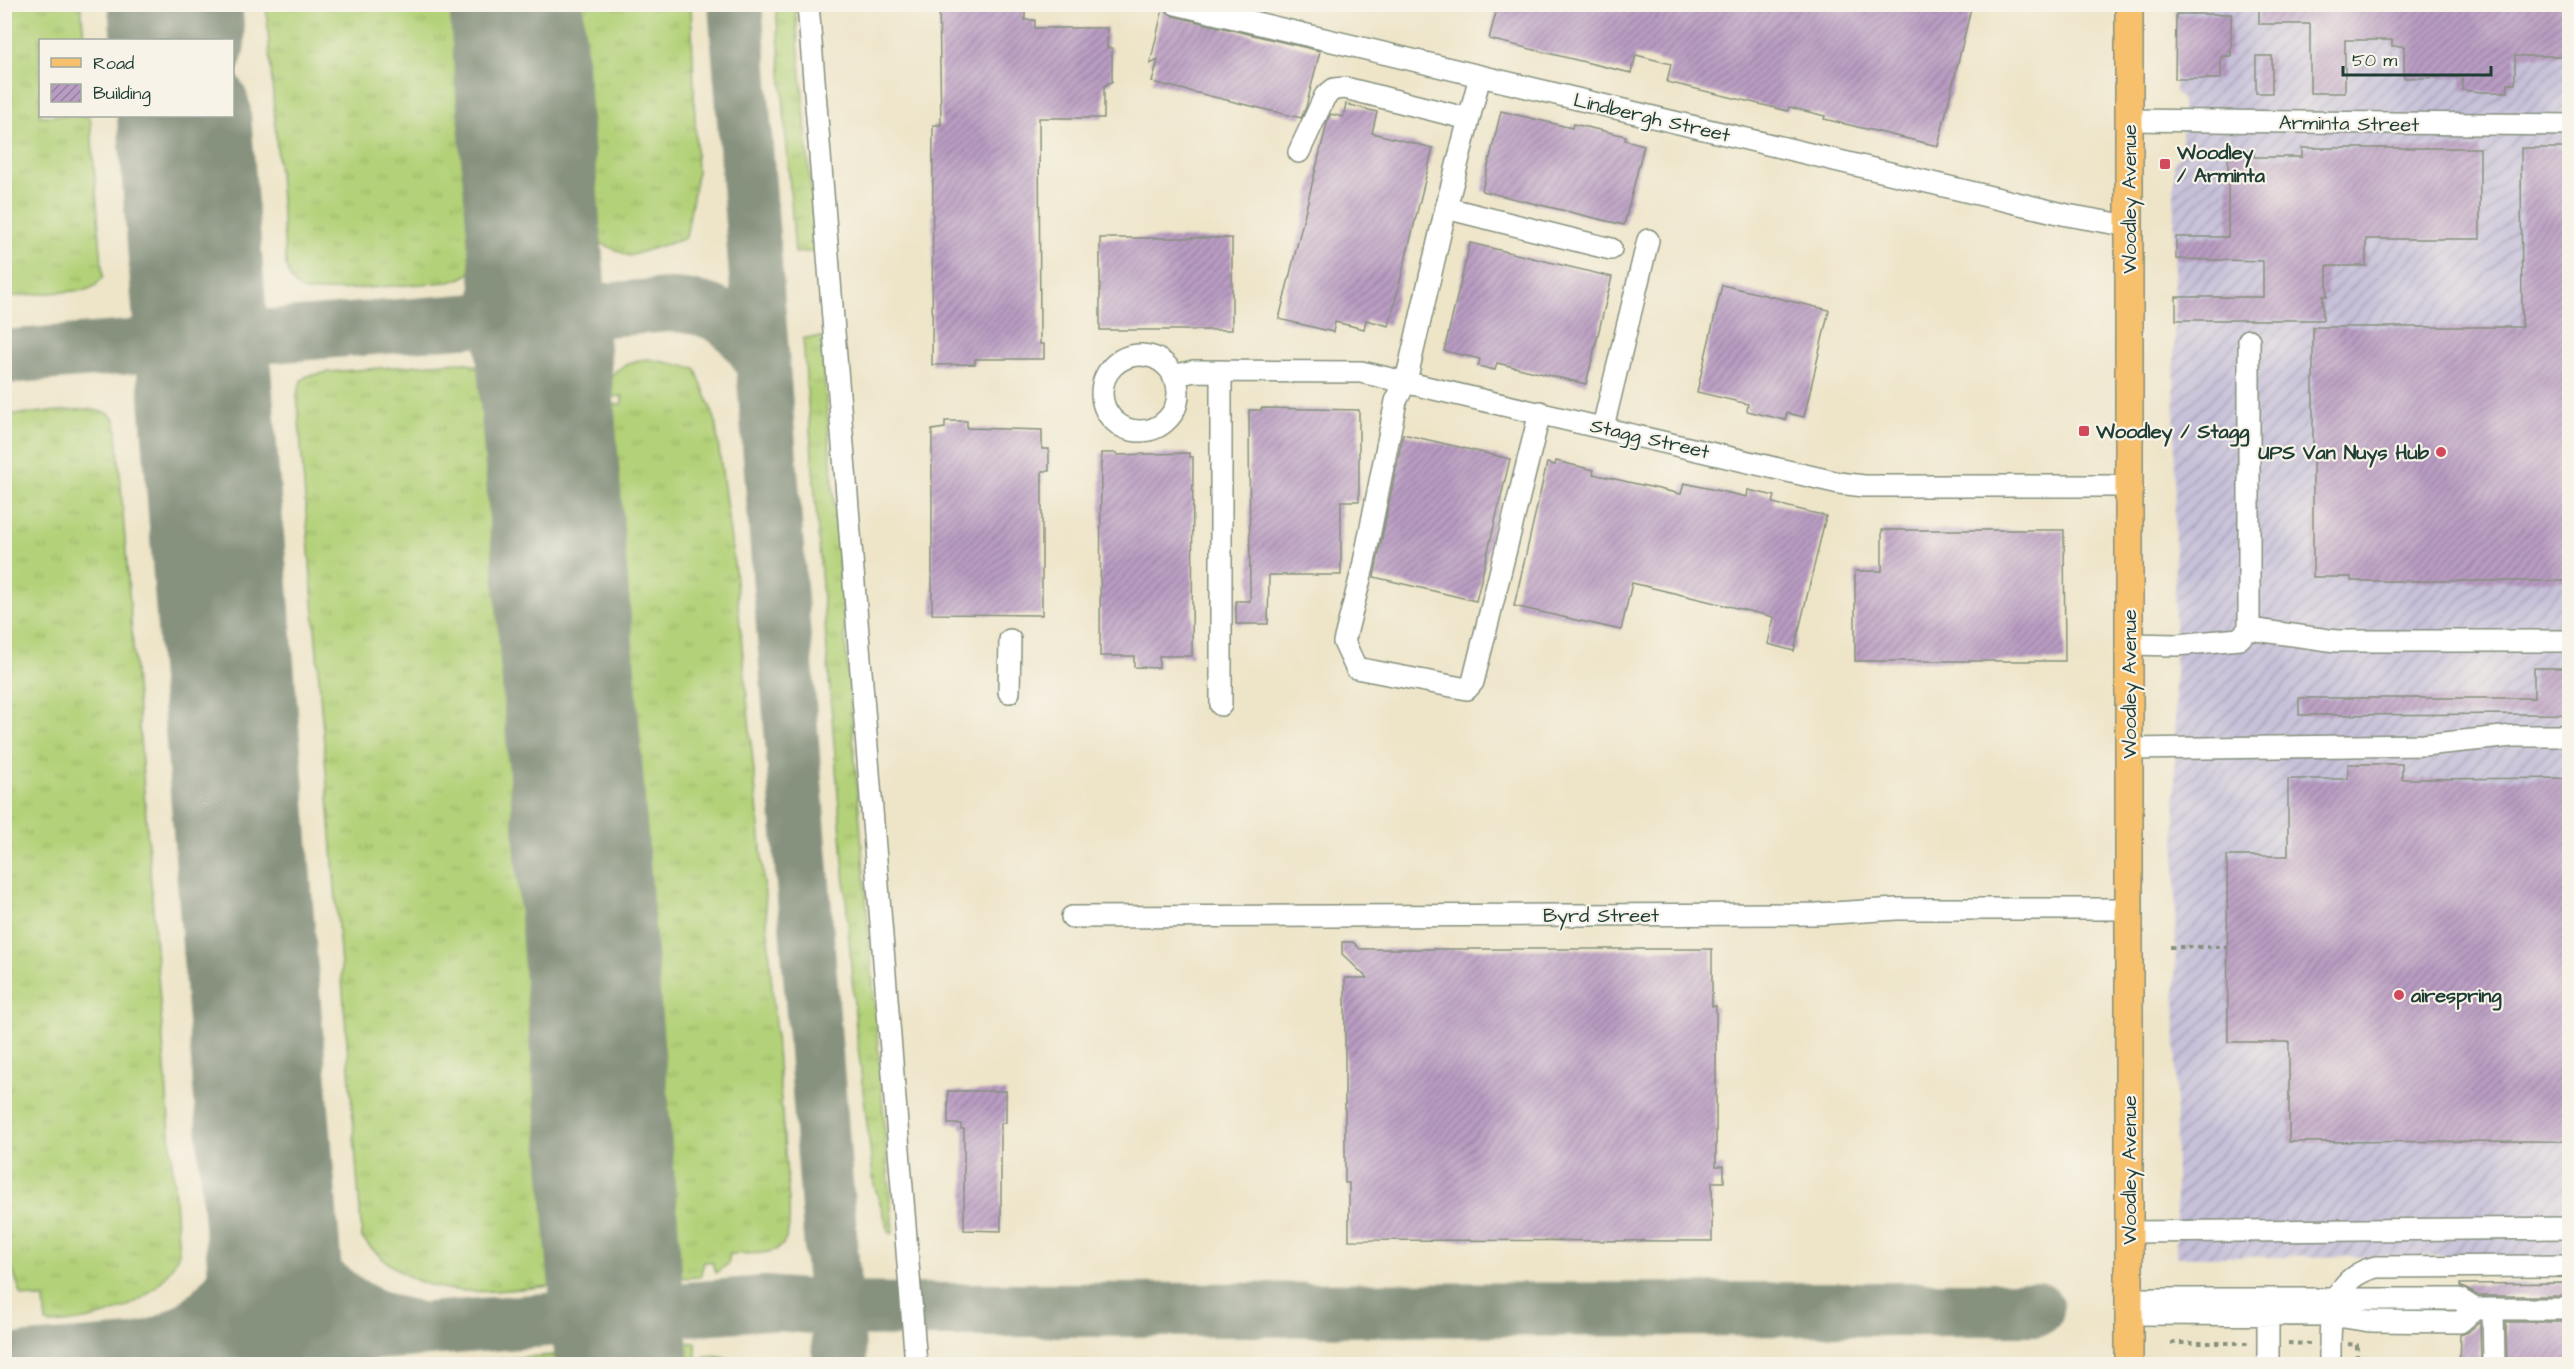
<svg xmlns="http://www.w3.org/2000/svg" width="2574" height="1369" viewBox="0 0 2574 1369" font-family="'Architects Daughter',sans-serif">
<defs>
<pattern id="industrial-furrows" width="10" height="10" patternUnits="userSpaceOnUse" patternTransform="scale(1.5)"><rect width="10" height="10" fill="#c6c0d9"/><path d="M-1 1l2-2M0 10L10 0M9 11l2-2" fill="none" stroke="#a09db1"/></pattern>
<pattern id="grass-tufts" width="24" height="20" patternUnits="userSpaceOnUse" patternTransform="scale(1.5)"><rect width="24" height="20" fill="#b3d178"/><path d="M3 7l-1-3M5 7V3M7 7l1-3M15 17l-1-3M17 17v-4M19 17l1-3" fill="none" stroke="#9ab468"/></pattern>
<pattern id="building-hatch" width="6" height="6" patternUnits="userSpaceOnUse" patternTransform="scale(1.5)"><rect width="6" height="6" fill="#b99cc2"/><path d="M-1 1l2-2M0 6l6-6M5 7l2-2" fill="none" stroke="#96809e"/></pattern>
</defs>
<rect width="100%" height="100%" fill="#f7f3e8"/>
<filter id="ink" filterUnits="userSpaceOnUse"><feTurbulence type="fractalNoise" baseFrequency=".0167" numOctaves="2"/><feDisplacementMap in="SourceGraphic" scale="12" xChannelSelector="R" yChannelSelector="G"/><feConvolveMatrix kernelMatrix="1 2 1 2 8 2 1 2 1" color-interpolation-filters="sRGB"/></filter>
<filter id="wash" filterUnits="userSpaceOnUse"><feTurbulence type="fractalNoise" baseFrequency=".008" numOctaves="4" result="noise"/><feDisplacementMap in="SourceGraphic" scale="24" xChannelSelector="R" yChannelSelector="G"/><feGaussianBlur stdDeviation="1.35" result="paint"/><feColorMatrix in="noise" values="0 0 0 0 0 0 0 0 0 0 0 0 0 0 0 0 0 1.4 0 .05"/><feComposite in="paint" operator="in"/></filter>
<g filter="url(#wash)">
<rect width="100%" height="100%" fill="#eee5c9"/>
<path fill="url(#industrial-furrows)" d="M2175 5H2569V1256L2176 1257 2174 163 2182 151V99L2175 92Z"/>
<path fill="url(#grass-tufts)" stroke="#698756" stroke-width="1.5" d="M5 4 81 5 84 40H40V116H90L103 277 95 286 86 290 5 297Z
M266 5H469L488 235 487 246 484 247C480 268 469 278 448 282L311 292C295 291 290 279 286 265Z
M560 5H691L697 174 686 237 683 239 629 256 596 241 587 230 584 218H577Z
M776 5H795L816 251 795 253Z
M821 337 893 1233 890 1234 874 1184 856 1029 803 338Z
M647 359 695 368 715 419 735 571 761 847 789 1202C792 1257 777 1253 730 1254L728 1264 715 1273 712 1262H704L700 1277 682 1278 671 1255 661 1253 592 406 622 404V396L599 398C607 375 622 361 647 359Z
M459 362C485 363 492 381 501 403L570 1279 561 1285C480 1292 421 1307 362 1238L297 394 301 381 307 376 329 372Z
M88 409 108 413 116 421 179 1253C157 1305 103 1321 51 1324L46 1323 44 1299 22 1296 5 1250 4 415Z
M696 1342V1361H702L705 1357 712 1356 757 1364H682L681 1344Z
M578 1353V1364H459L467 1362Z"/>
<g fill="none" stroke-linecap="round" stroke-linejoin="round">
<path stroke="#86917e" stroke-width="54" d="M735 4 840 1364
M536 257C544 289 548 305 584 311
M491 318C528 320 537 334 545 369
M133 347C182 336 191 307 196 262
M4 357 668 305C717 306 735 321 761 360
M207 410C213 367 226 346 270 336
M264 1135C268 1162 269 1191 278 1217 299 1273 353 1317 412 1327
M561 1318C617 1301 608 1273 610 1224
M150 1347C203 1332 243 1283 258 1232 263 1214 263 1195 263 1176
M4 1362 765 1303 836 1309 911 1310 2037 1309
M628 1364C633 1335 647 1321 675 1310"/>
<path stroke="#86917e" stroke-width="134" d="M175 4 178 40
M516 4 622 1364
M184 116 282 1364"/>
</g>
<g id="blocks">
<path fill="url(#building-hatch)" d="M939 4H1025V20H1035V28H1107V48H1112V82L1104 86V118H1039L1040 344H1044V359H975V364L932 365 933 125H941Z
M1498 4H1972L1938 146 1824 119 1825 116 1789 107 1788 111 1667 82 1671 64 1636 55 1631 73 1489 39Z
M2259 4H2568V56H2515V84H2508V92H2481L2462 90V77L2404 78V46H2392V40H2345V93H2310V24H2259Z
M1163 8 1173 16 1320 51 1306 107 1301 118 1152 82 1158 60 1150 64Z
M2176 14H2231V56H2221V79H2175Z
M2256 56H2272V93H2256Z
M1346 104 1377 112 1372 133 1433 148 1389 326 1366 320 1364 329 1335 322 1333 332 1279 319 1328 119 1331 114 1343 117Z
M1501 111 1572 128 1573 124 1626 136 1625 140 1644 145 1624 225 1482 191Z
M2302 148H2480V239H2366V266H2327V296H2323V320H2176V297H2263V261L2176 259V237H2228V150H2254V157H2302Z
M2521 148H2568L2570 581H2351V577H2313V327H2522Z
M1100 238H1232V330H1100Z
M1470 243 1612 277 1586 384 1497 363 1495 370 1478 366 1480 359 1444 351Z
M1722 285 1829 310 1804 417 1787 413 1785 420 1747 411 1748 404 1697 392Z
M1261 408 1359 410V501H1341V575H1269L1268 624H1236V601H1250L1249 410H1261Z
M945 421H967V428L1042 430V449H1049V471H1042V615L932 614V430L945 428Z
M1403 434 1510 459 1476 601 1374 577Z
M1101 453H1117V455L1189 453V457H1193L1192 656H1159V668L1134 667V656H1100Z
M1556 461 1594 470 1593 474 1681 494 1684 483 1747 497 1748 490 1775 496 1773 503 1826 516 1794 651 1768 644 1774 617 1632 583 1621 630 1514 606 1547 463 1555 465Z
M1882 530H2064L2065 661H1855V571H1882Z
M2534 668H2570V714L2299 715V698H2534Z
M2348 764H2402V779L2570 778V1141L2289 1142V1042H2228L2227 856H2288V779H2348Z
M1342 942H1353L1360 949H1712V1006H1716V1166H1724V1182H1712V1241L1349 1240V1183H1345V978H1367L1342 954Z
M948 1091H1006V1123H1001V1231L964 1230V1129H961V1124H948Z
M2570 1283V1296H2479L2460 1286V1284Z
M2480 1322 2481 1365H2459L2460 1335 2468 1332Z
M2506 1322H2570V1365H2507Z"/>
</g>
</g>
<g filter="url(#ink)">
<use href="#blocks" fill-opacity="0" stroke="#86917e" stroke-width="1.5"/>
<g fill="none" stroke-linecap="round" stroke-linejoin="round">
<defs>
<path id="minor" d="M808 4 916 1364
M1176 4 2067 215 2129 226
M2129 120 2570 125
M1299 152 1325 96 1334 89 1345 88 1469 119
M1446 208 1480 76
M1102 393a38 38 0 1 1 76 0a38 38 0 1 1-76 0Z
M1221 371V705
M1173 376 1194 371 1361 372 1839 483 1864 486H2129
M1540 412 1473 682 1467 689 1356 668 1344 642 1363 567 1396 401 1406 381 1446 208 1611 249
M1603 427 1648 240
M2249 629 2336 641H2570
M2129 644 2177 645 2239 639 2249 629V340
M1009 692 1010 640
M2129 749 2424 745 2513 736H2570
M1072 917 1817 914 1897 909H2129
M2129 1232 2570 1228
M2129 1299H2459L2475 1309H2570
M2268 1302V1364
M2493 1309 2494 1364
M2129 1314 2331 1315 2369 1321 2460 1322 2475 1309
M2330 1364C2330 1323 2327 1279 2376 1267L2570 1266"/>
<path id="major" d="M2129 4V1364"/>
</defs>
<use href="#minor" stroke="#86917e" stroke-width="24"/>
<use href="#major" stroke="#86917e" stroke-width="30"/>
<path stroke="#86917e" stroke-width="4" stroke-dasharray="4.5 4.5" stroke-linecap="butt" d="M2170 947H2228
M2171 1343H2250
M2288 1343 2310 1344
M2348 1344 2357 1345V1364"/>
<use href="#minor" stroke="#fff" stroke-width="21"/>
<use href="#major" stroke="#f7c06c" stroke-width="27"/>
</g>
</g>
<g fill="#d1495b" stroke="#f7f3e8" stroke-width="2">
<rect x="2159" y="158" width="12" height="12" rx="3"/>
<rect x="2078" y="425" width="12" height="12" rx="3"/>
<circle cx="2441" cy="452" r="6"/>
<circle cx="2399" cy="995" r="6"/>
</g>
<g text-anchor="middle" stroke-width="4.5" stroke-linejoin="round" paint-order="stroke">
<g font-size="20" fill="#1f3d34" stroke="#f7f3e8">
<text transform="translate(1652 117) rotate(13)" y="7">Lindbergh Street</text>
<text transform="translate(2349 123) rotate(1)" y="7">Arminta Street</text>
<text transform="translate(2129 199) rotate(-90)" y="7">Woodley Avenue</text>
<text transform="translate(1650 438) rotate(13)" y="7">Stagg Street</text>
<text transform="translate(2129 684) rotate(-90)" y="7">Woodley Avenue</text>
<text x="1601" y="922">Byrd Street</text>
<text transform="translate(2129 1170) rotate(-90)" y="7">Woodley Avenue</text>
</g>
<g font-size="20" font-weight="bold" fill="#1f3d34" stroke="#f7f3e8" text-anchor="start">
<text x="2177" y="159">Woodley<tspan x="2177" dy="23">/ Arminta</tspan></text>
<text x="2096" y="438">Woodley / Stagg</text>
<text x="2429" y="459" text-anchor="end">UPS Van Nuys Hub</text>
<text x="2411" y="1002">airespring</text>
</g>
</g>
<rect width="2574" height="1369" fill="none" stroke="#f7f3e8" stroke-width="24"/>
<rect x="39" y="39" width="195" height="78" fill="#f7f3e8" stroke="#a1aaa0" stroke-width="1.5"/>
<rect x="51" y="58" width="30" height="9" fill="#f7c06c" stroke="#a1aaa0" stroke-width="1.5"/>
<text x="93" y="69" font-size="18" fill="#1f3d34">Road</text>
<rect x="51" y="84" width="30" height="18" fill="url(#building-hatch)" stroke="#a1aaa0" stroke-width="1.5"/>
<text x="93" y="99" font-size="18" fill="#1f3d34">Building</text>
<path d="M2343 66v9h148v-9" fill="none" stroke="#1f3d34" stroke-width="3"/>
<text x="2352" y="66" font-size="18" fill="#1f3d34" stroke="#f7f3e8" stroke-width="4.5" paint-order="stroke">50 m</text>
</svg>
